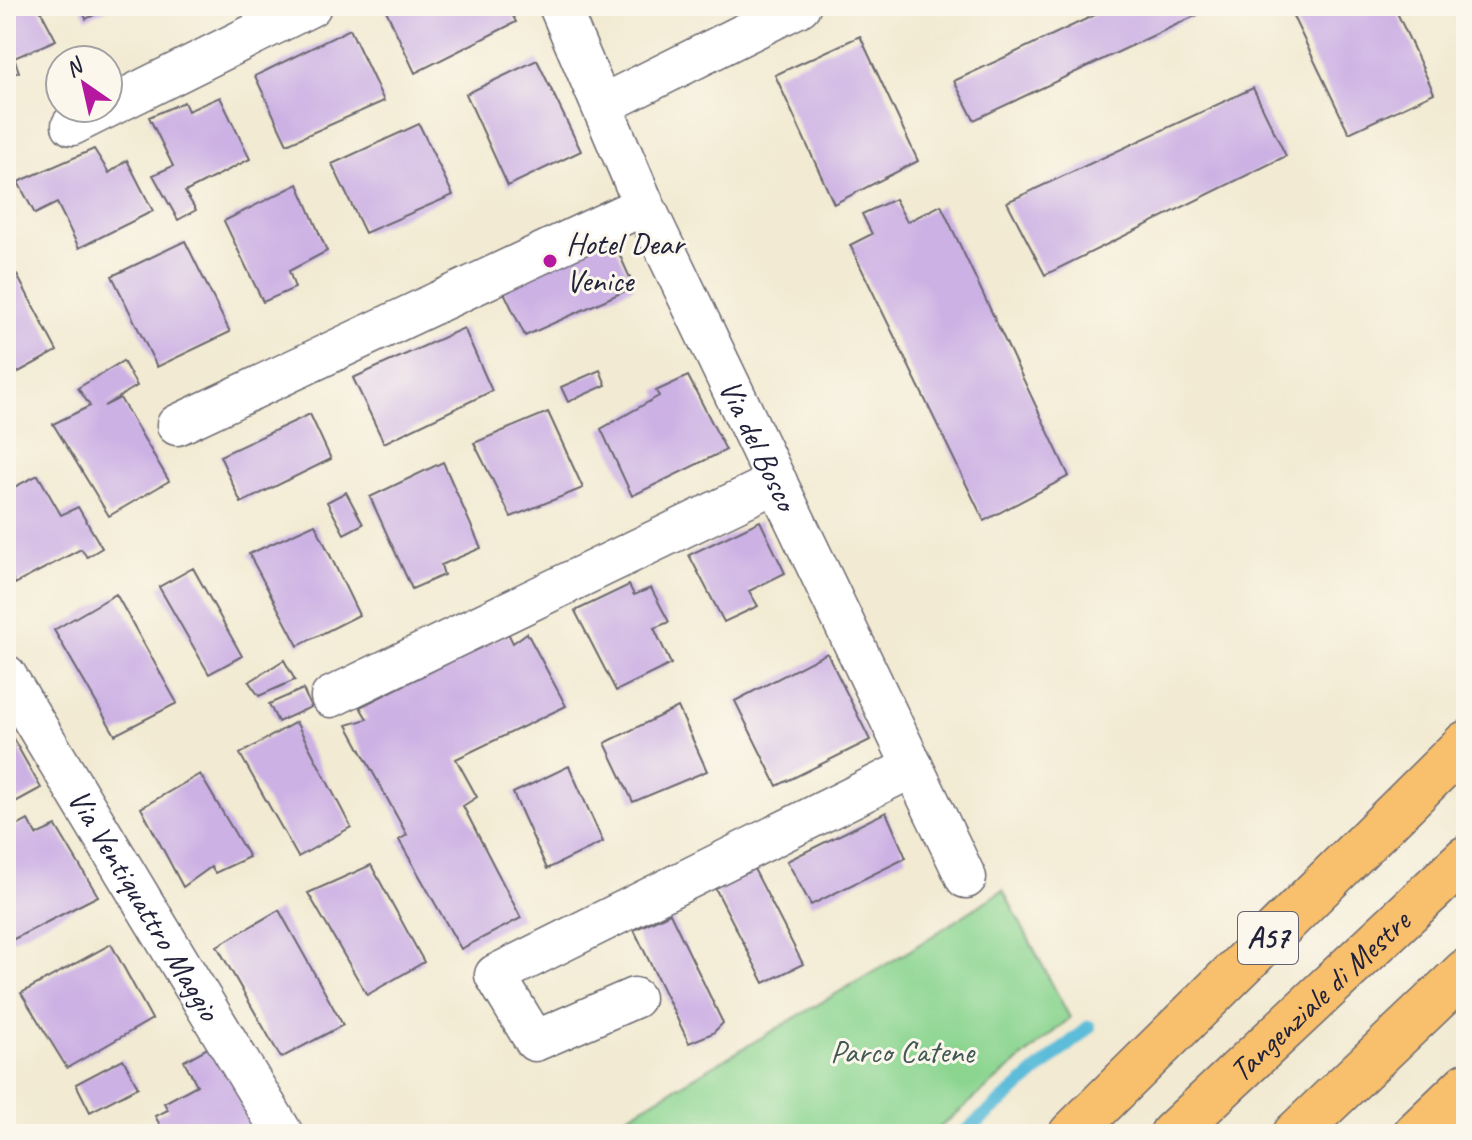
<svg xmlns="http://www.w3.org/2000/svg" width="1472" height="1140" viewBox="0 0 1472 1140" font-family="Caveat,sans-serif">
<rect width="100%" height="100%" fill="#fbf7ec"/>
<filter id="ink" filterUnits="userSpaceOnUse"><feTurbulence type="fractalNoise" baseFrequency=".0125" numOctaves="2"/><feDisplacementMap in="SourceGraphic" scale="16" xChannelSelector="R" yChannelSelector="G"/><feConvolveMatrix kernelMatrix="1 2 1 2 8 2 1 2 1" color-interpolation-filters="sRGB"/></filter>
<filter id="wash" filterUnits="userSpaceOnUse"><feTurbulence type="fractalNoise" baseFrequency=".006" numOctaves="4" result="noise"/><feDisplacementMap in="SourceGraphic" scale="32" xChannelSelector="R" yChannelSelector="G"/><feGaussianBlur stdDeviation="1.8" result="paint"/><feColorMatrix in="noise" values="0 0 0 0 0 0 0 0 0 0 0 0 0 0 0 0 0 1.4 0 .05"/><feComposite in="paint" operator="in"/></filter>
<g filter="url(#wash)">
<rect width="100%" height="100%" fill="#f2ead2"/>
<path fill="#8cd591" stroke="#577c66" stroke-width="2" d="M1003 890 1070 1018 932 1134H597L909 951Z"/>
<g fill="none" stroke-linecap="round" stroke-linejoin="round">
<path stroke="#5bbcd9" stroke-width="14" d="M963 1134 1089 1027"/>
</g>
<g id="blocks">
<path fill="#ccb1e4" d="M6 6H38L56 40 14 58 19 72 6 77Z
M80 6H113L86 19Z
M384 6H508L516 22 415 73Z
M1114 6H1216L974 120 954 81Z
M1288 6H1394L1434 93 1349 133Z
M350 29 384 101 287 144 255 76Z
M860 36 918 161 834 204 775 75Z
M537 60 581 151 508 186 466 94Z
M1253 88 1286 156 1045 275 1007 202Z
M220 97 250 159 185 192 196 210 178 220 153 175 173 166 149 117 184 102 188 111Z
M419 124 453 195 365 233 332 164Z
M94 149 109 173 127 160 153 211 79 248 57 203 35 214 18 182Z
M298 184 327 251 289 271 295 288 263 302 224 221Z
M895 199 907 222 941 205 1069 476 984 521 850 245 872 234 862 214Z
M609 231 634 287 525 336 500 284Z
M185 241 230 332 157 367 112 276Z
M17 275 57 351 6 379V281Z
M464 328 492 391 384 443 353 378Z
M123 361 137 386 104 406 120 398 169 481 109 516 53 424 90 406 78 388Z
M600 370 606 385 568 402 561 387Z
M688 376 726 450 632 496 601 429 659 396 656 391Z
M548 412 583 488 511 517 474 443Z
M310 414 331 459 241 503 220 456Z
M443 462 481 548 441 565 444 575 412 589 370 497Z
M38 475 61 515 78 507 102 548 87 557 81 549 15 584 6 566V491Z
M346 492 363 524 344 534 327 502Z
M760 521 785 573 749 591 758 606 724 622 689 555Z
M315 524 359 615 298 646 249 554Z
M193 568 242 656 209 674 159 587Z
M629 585 634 595 651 588 669 622 654 628 671 664 616 691 575 611Z
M116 594 177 703 115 735 54 630Z
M508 633 513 643 527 633 566 706 456 759 477 797 463 806 521 918 461 949 399 840 407 835 347 725 367 719 360 707Z
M827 653 870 740 777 786 735 701Z
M284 660 295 680 259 696 249 682Z
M303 689 311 707 278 722 269 704Z
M678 707 707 771 633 802 605 743Z
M296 722 351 827 298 857 240 754Z
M6 726 41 788 6 807Z
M569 766 603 842 547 869 513 793Z
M200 774 249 857 215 873 211 867 183 887 141 808Z
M886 812 906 858 811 905 787 861Z
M28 820 36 835 56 826 98 896 6 943V832Z
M751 863 803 964 764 983 712 882Z
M371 865 424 962 367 995 308 893Z
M279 910 343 1025 281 1058 217 946Z
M670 913 723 1023 713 1033 689 1043 634 930Z
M111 944 152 1019 67 1068 21 993Z
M215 1044 264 1134H165L155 1116 168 1110 164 1103 197 1085 184 1061Z
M123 1059 138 1087 90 1112 76 1084Z"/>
</g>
</g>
<g filter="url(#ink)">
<use href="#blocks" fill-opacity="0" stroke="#6b6870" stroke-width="2"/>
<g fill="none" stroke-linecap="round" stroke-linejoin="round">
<defs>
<g id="street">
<path id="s1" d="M559 6 644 205 966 878"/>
<path d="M602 105 800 6"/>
<path d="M108 107 311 6"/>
<path d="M72 125 106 108"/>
<path d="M177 425 644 205"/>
<path id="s2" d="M6 675 283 1134"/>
<path d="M331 697 777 482"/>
<path d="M634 998 535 1041 495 975 913 767"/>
<path d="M1462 1134 1466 1130"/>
</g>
<g id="highway">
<path d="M1071 1134 1466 743"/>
<path id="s3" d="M1172 1134 1466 858"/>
<path d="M1295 1134 1466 971"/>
<path d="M1415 1134 1466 1085"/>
</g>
</defs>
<use href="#street" stroke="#6b6870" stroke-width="43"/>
<use href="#highway" stroke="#6b6870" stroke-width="47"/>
<use href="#street" stroke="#fff" stroke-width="40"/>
<use href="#highway" stroke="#f8bf6c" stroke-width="44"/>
</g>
</g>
<circle fill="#b5179e" stroke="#fbf7ec" stroke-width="3" cx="550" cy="261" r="8"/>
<g text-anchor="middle" stroke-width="6" stroke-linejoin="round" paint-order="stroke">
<rect fill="#fbf7ec" stroke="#636270" stroke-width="2" x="1238" y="912" width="60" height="52" rx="6"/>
<g font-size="30" font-weight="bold" fill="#22223b">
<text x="1268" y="948">A57</text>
</g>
<g font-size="32" fill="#22223b" stroke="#fbf7ec" text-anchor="start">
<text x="566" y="254">Hotel Dear<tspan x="566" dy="37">Venice</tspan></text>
</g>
<g font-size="32" fill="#22223b" stroke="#fbf7ec">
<text dy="11" stroke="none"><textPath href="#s1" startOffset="482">Via del Bosco</textPath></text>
<text dy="11" stroke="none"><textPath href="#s2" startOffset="268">Via Ventiquattro Maggio</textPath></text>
<text dy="11" stroke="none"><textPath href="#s3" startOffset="202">Tangenziale di Mestre</textPath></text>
</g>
<g font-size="32" fill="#425855" stroke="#fbf7ec">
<text x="902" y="1062">Parco Catene</text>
</g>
</g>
<rect width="1472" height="1140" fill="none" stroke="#fbf7ec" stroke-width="32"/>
<g transform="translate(84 84) rotate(326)"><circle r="38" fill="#fbf7ec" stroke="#a4a2a5" stroke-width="2"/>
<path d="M0-6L14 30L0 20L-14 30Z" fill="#b5179e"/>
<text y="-12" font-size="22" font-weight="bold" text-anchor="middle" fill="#22223b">N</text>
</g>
</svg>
